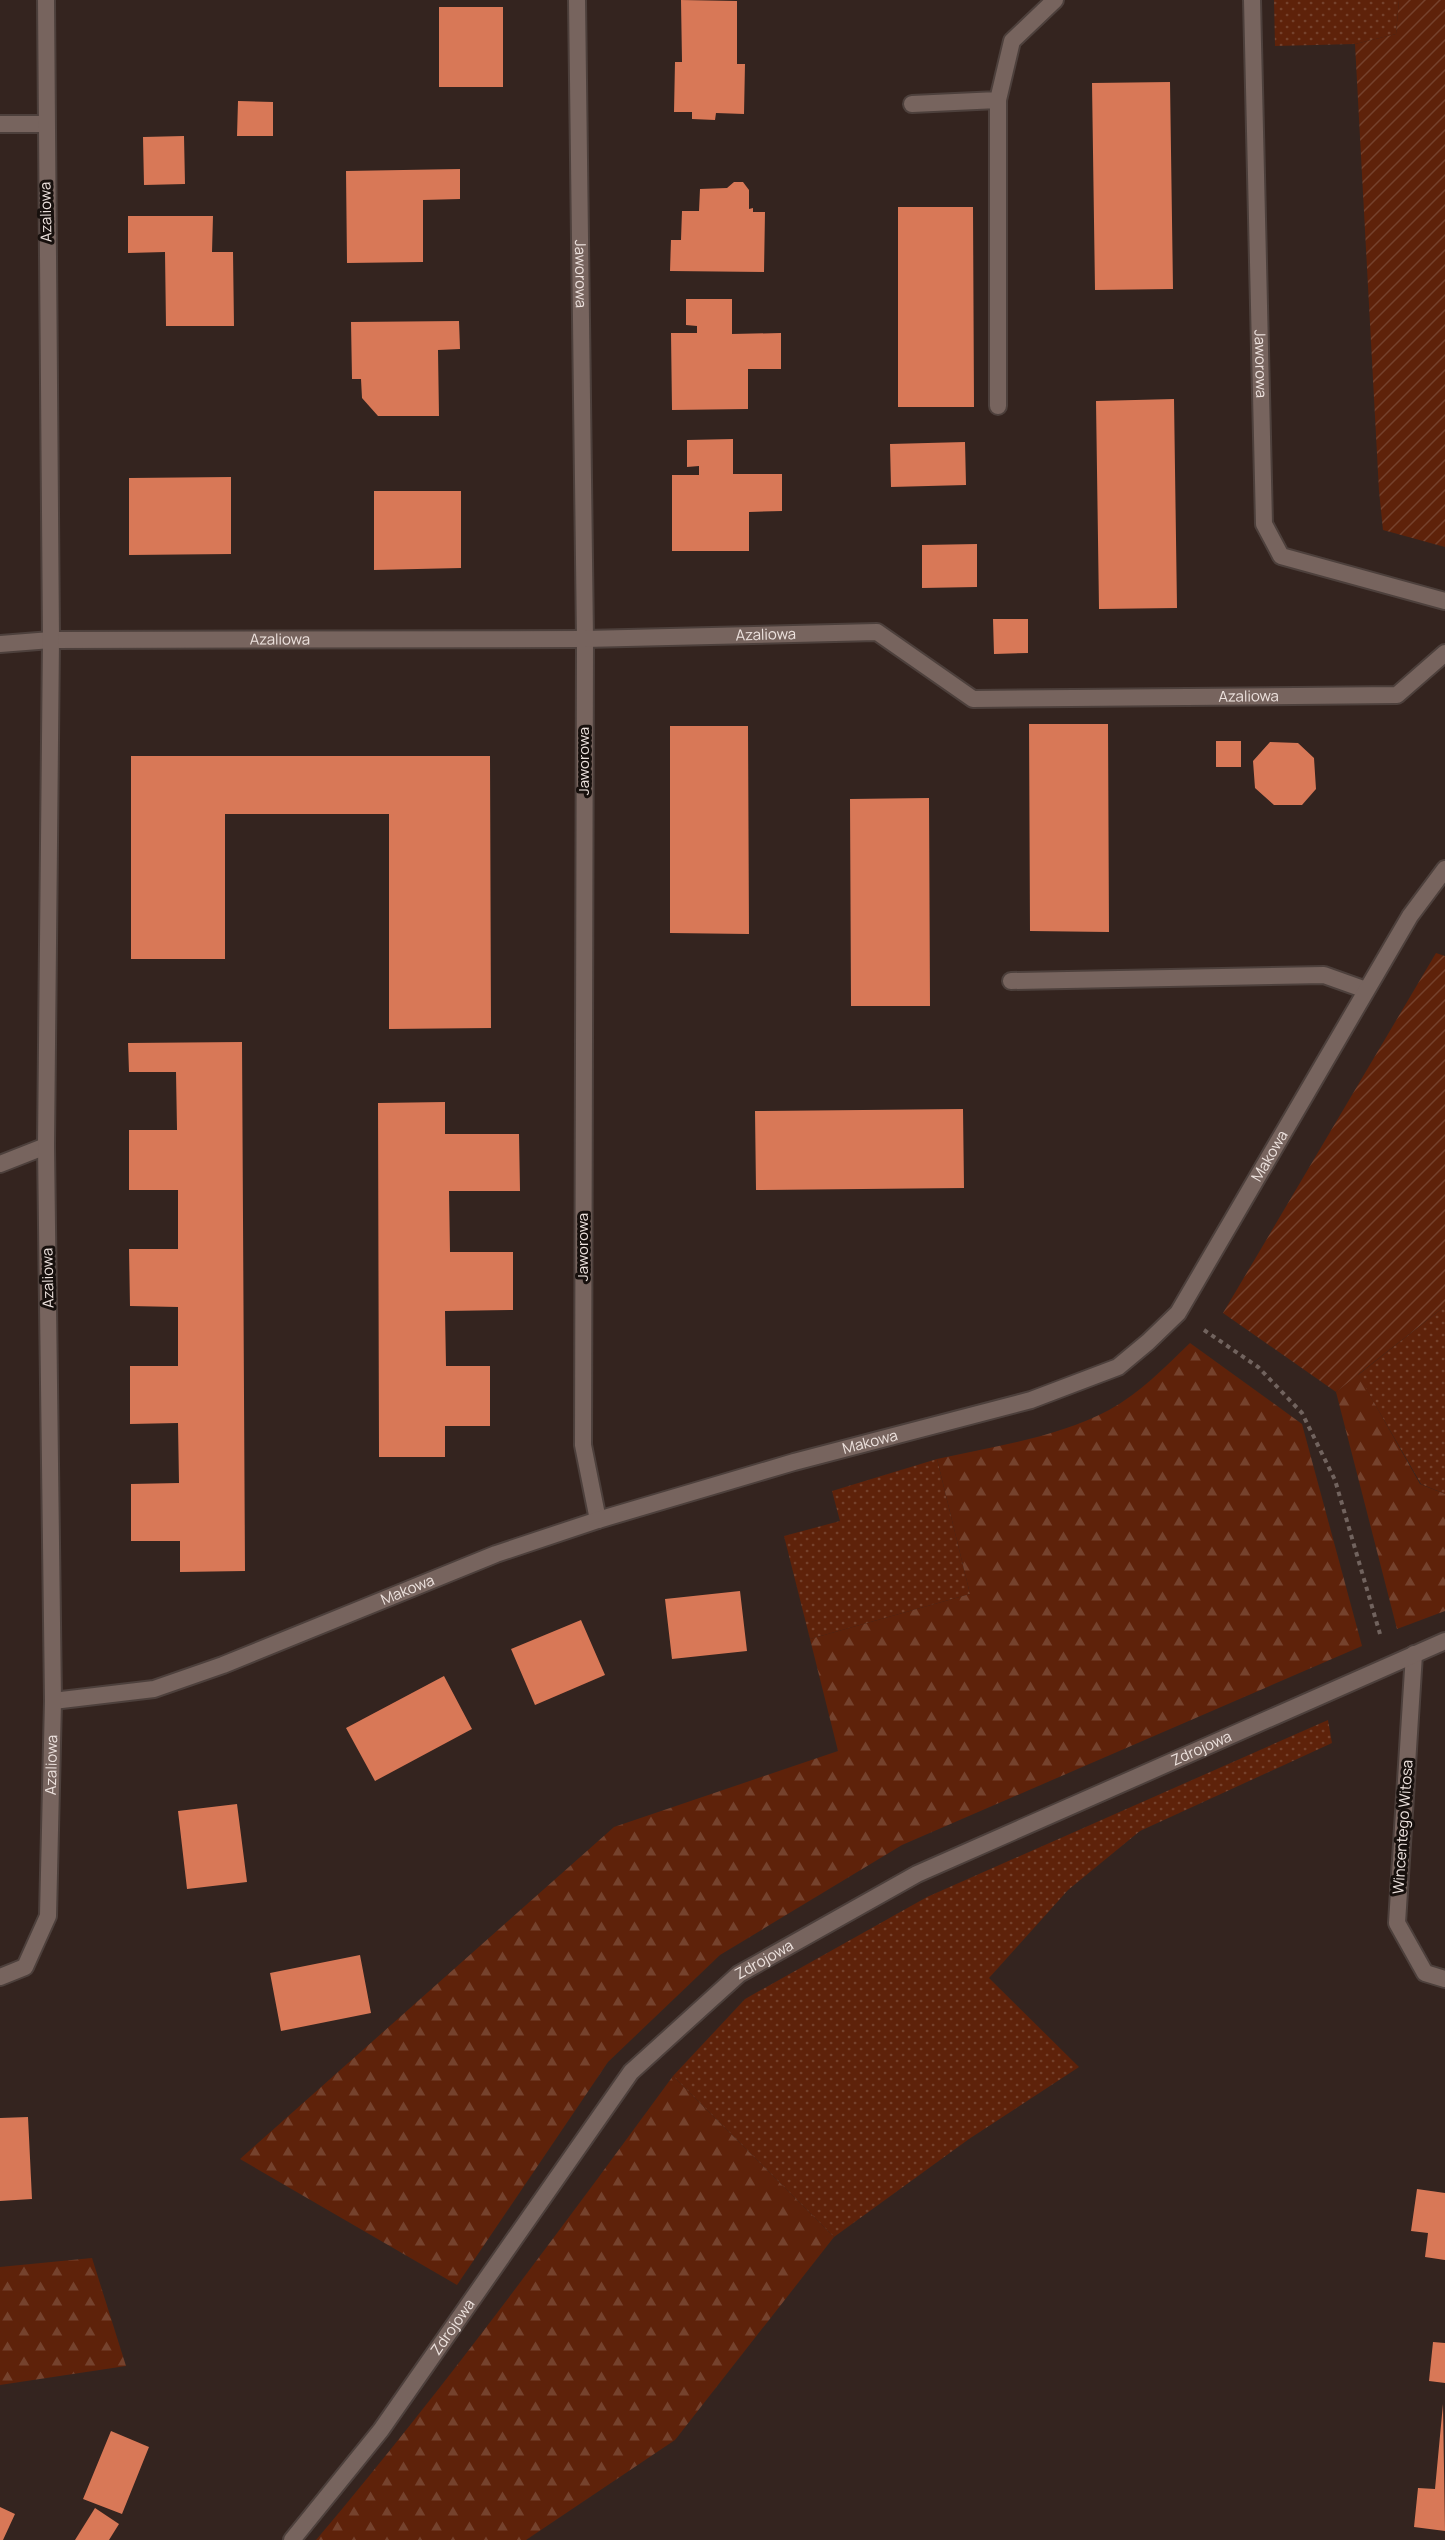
<svg xmlns="http://www.w3.org/2000/svg" width="1445" height="2540" viewBox="0 0 1445 2540" font-family="Manrope,sans-serif">
<defs>
<pattern id="grass-dots" width="8" height="8" patternUnits="userSpaceOnUse" patternTransform="scale(1.5)"><rect width="8" height="8" fill="#5e220a"/><path d="M2 2h.1M6 6h.1" fill="none" stroke="#75422d" stroke-width="1.8" stroke-linecap="round"/></pattern>
<pattern id="forest-firs" width="22" height="20" patternUnits="userSpaceOnUse" patternTransform="scale(1.5)"><rect width="22" height="20" fill="#5e220a"/><path d="M5 1l3.5 6h-7zM16 11l3.5 6h-7z" fill="#75422d"/></pattern>
<pattern id="garden-furrows" width="10" height="10" patternUnits="userSpaceOnUse" patternTransform="scale(1.5)"><rect width="10" height="10" fill="#5e220a"/><path d="M-1 1l2-2M0 10L10 0M9 11l2-2" fill="none" stroke="#75422d"/></pattern>
</defs>
<rect width="100%" height="100%" fill="#34241f"/>
<path fill="url(#grass-dots)" d="M1274 0H1399L1396 34 1355 44 1275 46Z
M1445 1306V1494L1421 1484 1358 1375Z
M937 1459 970 1594 810 1639 784 1536 840 1521 832 1491Z
M1328 1720 1332 1743 1140 1831 1068 1890 989 1978 1079 2067 969 2139 834 2237 673 2076 745 1999 927 1897Z"/>
<path fill="url(#forest-firs)" d="M1190 1343 1302 1424 1362 1646 902 1845 720 1955 608 2062 457 2285 240 2159 614 1827 838 1751 810 1639 970 1594 937 1459C995 1446 1056 1438 1109 1410 1140 1393 1165 1367 1190 1343Z
M1358 1374 1420 1484 1445 1494V1611L1397 1629 1336 1392Z
M673 2076 834 2237 675 2440 526 2540H316C442 2391 557 2234 673 2076Z
M92 2258 126 2366 0 2385V2267Z"/>
<path fill="url(#garden-furrows)" d="M1399 0H1445V547L1383 530 1379 491 1355 44 1396 34Z
M1436 953 1445 956V1306L1336 1392 1223 1313Z"/>
<path fill="#d87857" d="M681 0 737 1V64H745L744 114 716 113 715 120 692 119V112H674L675 62H682Z
M439 7H503V87H439Z
M1170 82 1173 289 1095 290 1092 83Z
M238 101 273 102V136H237Z
M184 136 185 184 144 185 143 137Z
M460 169V199L423 200V262L347 263 346 171Z
M734 182H743L749 190V209L753 208V212H765L764 272 670 271 671 240H681L682 211H699L700 189 727 188Z
M898 207H973L974 407H898Z
M128 216H213L212 252H233L234 326H166L165 252 128 253Z
M686 299H732V334L781 333V369H748V409L672 410 671 333H697V326L686 325Z
M459 321 460 349 438 350 439 416H378L362 398 361 379H352L351 322Z
M1174 399 1177 608 1099 609 1096 401Z
M733 439V474H782V511L749 512V551H672V475H699V466L687 467V440Z
M965 442 966 485 891 487 890 444Z
M231 477V554L129 555V478Z
M374 491H461V568L374 570Z
M977 544V587L922 588V545Z
M993 619H1028V653L994 654Z
M1029 724H1108L1109 932 1030 931Z
M670 726H748L749 934 670 933Z
M1216 741H1241V767H1216Z
M1270 742 1298 743 1314 758 1316 789 1302 805H1274L1255 788 1253 761Z
M131 756H490L491 1028 389 1029V814H225V959H131Z
M929 798 930 1006H851L850 799Z
M242 1042 245 1571 180 1572V1541H131V1484L179 1483 178 1423 130 1424V1366H178V1307L130 1306 129 1249H178V1190H129V1130H177L176 1072H129L128 1043Z
M445 1102V1134H519L520 1191H449L450 1252H513V1310L445 1311 446 1366H490V1426H445V1457H379L378 1103Z
M963 1109 964 1188 756 1190 755 1111Z
M740 1591 747 1651 672 1659 665 1599Z
M581 1620 605 1675 535 1705 511 1649Z
M444 1676 472 1729 375 1781 346 1728Z
M237 1804 247 1882 187 1889 178 1811Z
M360 1955 371 2013 281 2031 270 1973Z
M28 2117 32 2199 0 2201V2118Z
M1417 2189 1445 2193V2260L1425 2257 1428 2233 1411 2231Z
M1433 2342 1445 2343V2383L1429 2381Z
M1443 2404 1445 2531 1414 2527 1418 2488 1435 2489Z
M111 2431 149 2447 122 2514 83 2499Z
M0 2507 15 2514 3 2540H0Z
M95 2508 119 2524 109 2540H75Z"/>
<g fill="none" stroke-linecap="round" stroke-linejoin="round">
<defs>
<path id="service" d="M912 104 998 100 1012 41 1055 0
M998 406V100
M1011 981 1324 975 1366 990"/>
<g id="minor">
<path id="s1" d="M577 0 585 639 583 1445 598 1520"/>
<path id="s2" d="M1252 0 1264 524 1281 556 1445 601"/>
<path d="M0 124H45"/>
<path id="s3" d="M0 644 51 640 585 639 877 632 973 699 1397 695 1445 653"/>
<path d="M0 1164 46 1146"/>
<path d="M1414 1654 1397 1923 1425 1973 1445 1979"/>
<path id="s4" d="M53 1701 154 1689 223 1665 496 1554 598 1520 794 1462 1031 1400 1118 1367 1148 1342 1178 1313 1410 916 1445 869"/>
<path id="s5" d="M0 1977 25 1967 48 1916 53 1701 46 1146 51 640 46 0"/>
<path id="s6" d="M292 2540 381 2430 631 2072 739 1974 917 1874 1445 1641"/>
</g>
</defs>
<use href="#service" stroke="#4d403c" stroke-width="20"/>
<use href="#minor" stroke="#4d403c" stroke-width="20"/>
<path stroke="#71635e" stroke-width="4" stroke-dasharray="4.5 4.5" stroke-linecap="butt" d="M1204 1330 1258 1367 1302 1413 1335 1480 1380 1634"/>
<use href="#service" stroke="#77645e" stroke-width="16"/>
<use href="#minor" stroke="#77645e" stroke-width="16"/>
</g>
<g text-anchor="middle" stroke-width="6" stroke-linejoin="round" paint-order="stroke">
<g font-size="15" fill="#ede2de" stroke="#17100d">
<text transform="translate(46 212) rotate(-91)" y="5">Azaliowa</text>
<text dy="5" stroke="none"><textPath href="#s1" startOffset="274">Jaworowa</textPath></text>
<text dy="5" stroke="none"><textPath href="#s2" startOffset="364">Jaworowa</textPath></text>
<text dy="5" stroke="none"><textPath href="#s3" startOffset="766">Azaliowa</textPath></text>
<text dy="5" stroke="none"><textPath href="#s3" startOffset="280">Azaliowa</textPath></text>
<text dy="5" stroke="none"><textPath href="#s3" startOffset="1270">Azaliowa</textPath></text>
<text transform="translate(584 761) rotate(-90)" y="5">Jaworowa</text>
<text dy="5" stroke="none"><textPath href="#s4" startOffset="1382">Makowa</textPath></text>
<text transform="translate(583 1247) rotate(-90)" y="5">Jaworowa</text>
<text transform="translate(48 1278) rotate(-91)" y="5">Azaliowa</text>
<text dy="5" stroke="none"><textPath href="#s4" startOffset="860">Makowa</textPath></text>
<text dy="5" stroke="none"><textPath href="#s4" startOffset="374">Makowa</textPath></text>
<text dy="5" stroke="none"><textPath href="#s6" startOffset="1239">Zdrojowa</textPath></text>
<text dy="5" stroke="none"><textPath href="#s5" startOffset="234">Azaliowa</textPath></text>
<text transform="translate(1403 1827) rotate(-86)" y="5">Wincentego Witosa</text>
<text dy="5" stroke="none"><textPath href="#s6" startOffset="753">Zdrojowa</textPath></text>
<text dy="5" stroke="none"><textPath href="#s6" startOffset="267">Zdrojowa</textPath></text>
</g>
</g>
</svg>
